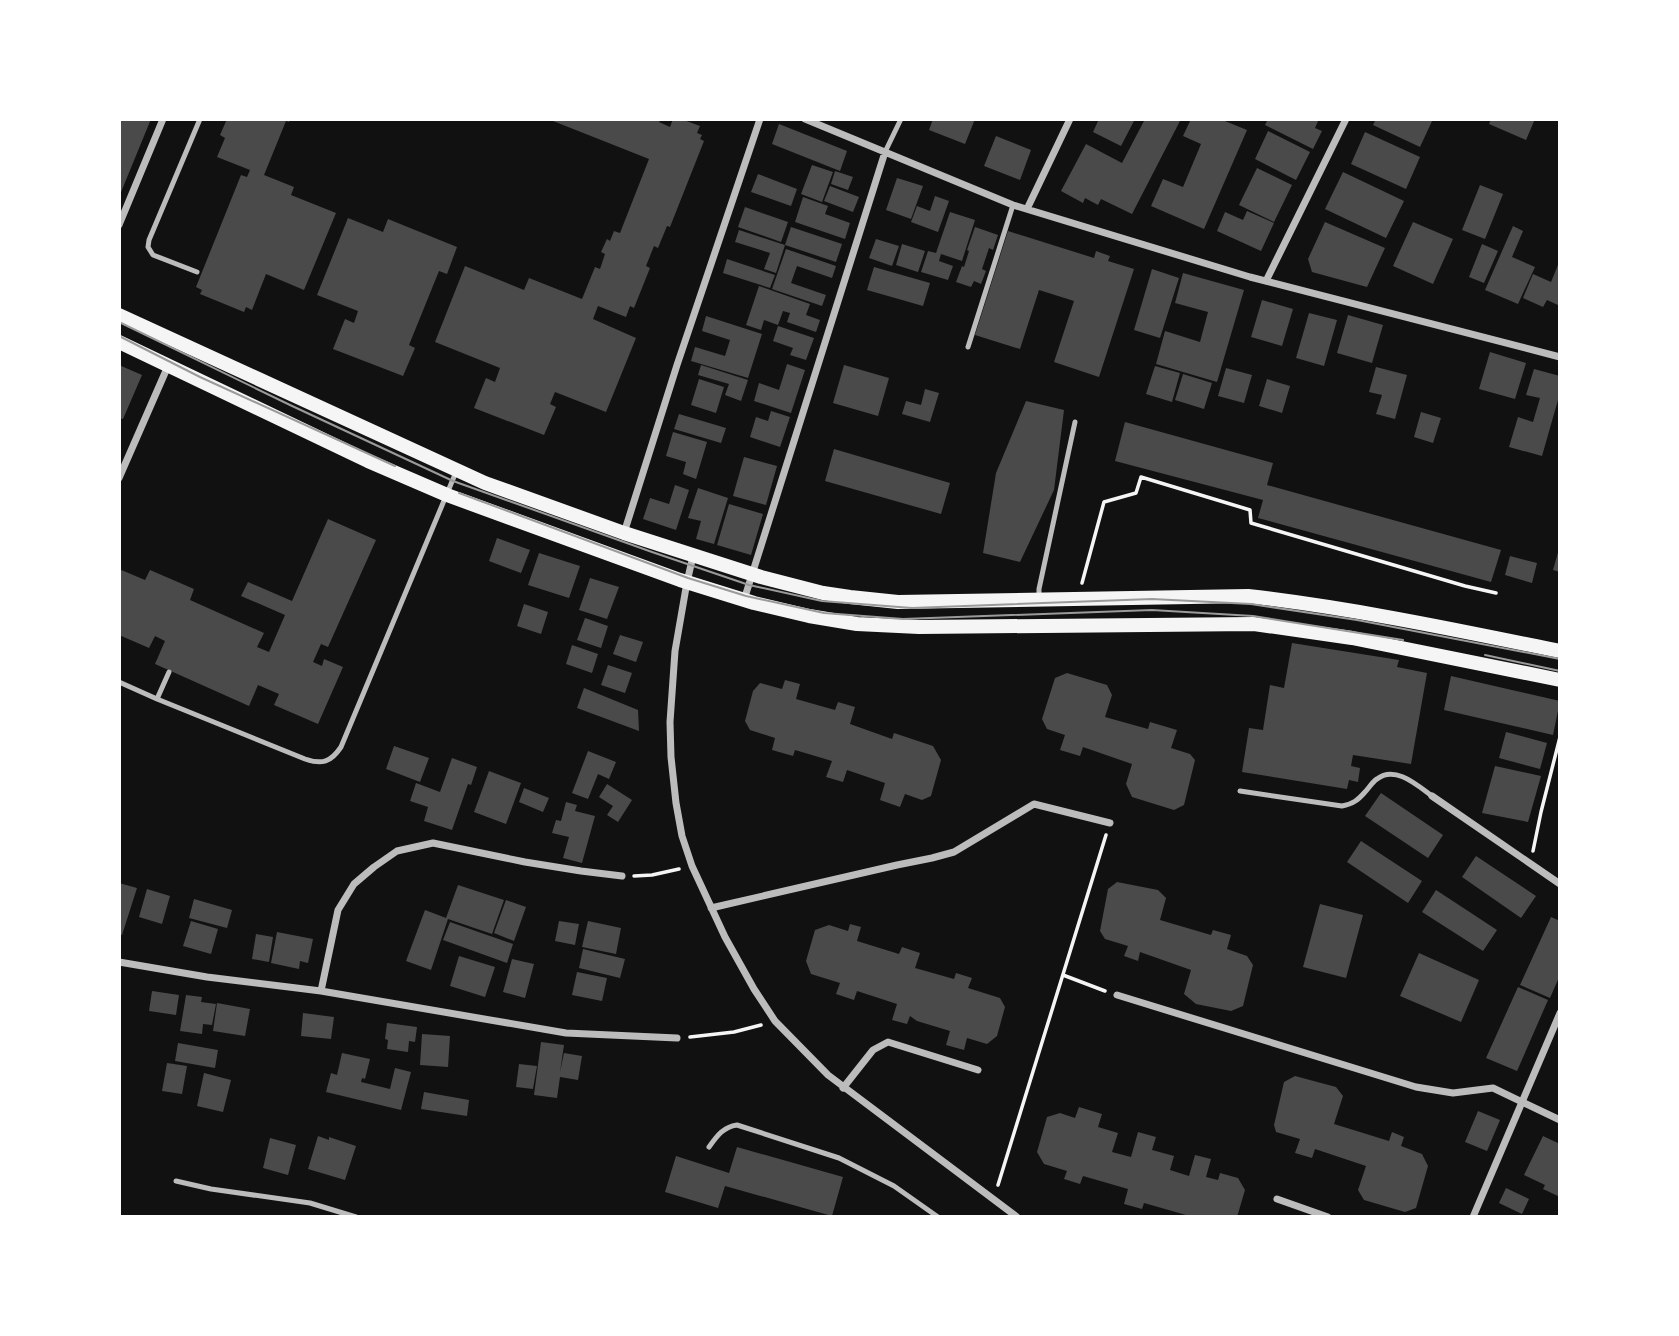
<svg xmlns="http://www.w3.org/2000/svg" width="1679" height="1336" viewBox="0 0 1679 1336" font-family="Arial,sans-serif">
<rect width="100%" height="100%" fill="#111"/>
<path fill="#4a4a4a" d="M119 119H151L119 197Z
M227 119H290L289 122 286 121 264 175 294 187 291 195 336 213 304 290 266 274 252 310 246 307 244 312 200 294 202 290 196 287 241 175 247 177 250 170 217 157 225 138 220 135Z
M548 119H661L659 122 670 127 673 119H681L700 126 697 133 702 135 700 139 704 141 670 227 667 226 658 248 654 246 646 266 650 268 634 308 630 306 626 317 598 306 593 319 636 338 606 412 555 392 550 404 556 407 544 435 474 408 486 378 495 382 500 368 435 342 465 266 524 290 529 278 582 299 595 267 600 269 605 254 601 252 607 239 610 241 614 231 620 233 649 159Z
M933 119H975L965 144 929 130Z
M1099 119H1135L1121 146 1093 132Z
M1145 119H1181L1132 214 1101 199 1098 205 1085 198 1083 203 1061 191 1086 144 1122 163Z
M1191 119H1220L1247 130 1204 229 1151 206 1163 179 1183 187 1201 144 1183 136Z
M1268 119H1319L1315 128 1322 131 1313 149 1265 125Z
M1376 119H1433L1420 147 1373 125Z
M1491 119H1535L1526 140 1489 124Z
M779 124 847 151 840 171 772 144Z
M1268 131 1310 152 1296 180 1255 159Z
M1365 132 1420 157 1406 189 1351 164Z
M996 136 1031 150 1020 180 984 166Z
M812 165 833 172 822 202 801 194Z
M1257 168 1292 185 1274 222 1239 205Z
M835 171 853 177 848 190 831 184Z
M1343 172 1404 201 1386 238 1325 209Z
M758 174 797 189 791 206 751 192Z
M897 178 923 186 911 219 886 210Z
M1480 185 1503 194 1485 239 1462 230Z
M830 186 859 197 853 212 824 201Z
M935 196 949 201 938 232 911 222 917 206 930 211Z
M803 197 828 206 825 214 850 223 845 239 795 222Z
M745 207 788 222 781 242 738 227Z
M1247 211 1274 223 1261 251 1217 231 1225 212 1243 220Z
M950 212 975 220 962 261 941 254 939 261 953 266 948 280 921 272 928 251 936 253Z
M348 218 383 232 388 219 457 247 447 274 439 271 409 345 415 348 403 376 333 349 345 319 354 323 358 311 317 295Z
M1325 222 1385 248 1367 287 1312 272 1308 259Z
M1413 222 1453 239 1433 284 1393 266Z
M1513 226 1523 231 1512 257 1535 267 1518 304 1485 290Z
M791 227 842 244 836 262 785 245Z
M975 227 998 235 993 250 989 248 982 269 986 271 981 284 974 281 971 287 956 282 962 266 964 267 969 251 967 250Z
M739 230 785 245 776 273 764 269 770 253 735 242Z
M1008 231 1094 258 1096 251 1110 256 1108 261 1134 269 1099 377 1054 362 1074 301 1039 290 1020 349 975 335Z
M876 239 899 246 892 266 869 258Z
M902 244 925 251 918 272 896 265Z
M1482 244 1498 251 1484 283 1469 277Z
M786 249 836 266 832 278 797 266 791 283 826 295 822 306 772 289Z
M727 259 775 275 770 288 723 273Z
M1560 260V306L1547 300 1543 307 1523 298 1533 274 1551 282Z
M874 267 930 283 923 306 867 290Z
M1152 269 1179 278 1160 338 1134 330Z
M1183 273 1244 290 1217 382 1156 364 1165 331 1200 342 1208 312 1175 303Z
M759 286 810 304 806 315 820 320 816 332 787 322 790 313 783 311 778 325 764 320 761 330 746 325Z
M1262 300 1293 309 1282 346 1251 337Z
M1309 313 1337 320 1324 366 1296 358Z
M1348 315 1383 325 1372 363 1337 353Z
M706 316 762 334 748 378 691 361 695 347 725 356 730 340 702 331Z
M778 326 814 338 806 360 790 355 793 348 773 341Z
M1490 352 1526 363 1515 399 1479 389Z
M787 364 805 370 791 413 754 401 759 383 779 390Z
M119 365 142 375 123 419 119 418Z
M701 365 748 380 741 401 725 395 729 384 698 375Z
M844 365 889 378 878 416 833 403Z
M1155 366 1180 373 1172 402 1146 394Z
M1376 367 1407 375 1395 419 1376 414 1382 395 1369 392Z
M1226 368 1252 375 1244 403 1218 396Z
M1534 369 1560 376V393L1542 456 1509 447 1518 417 1533 422 1540 398 1526 395Z
M1183 374 1212 383 1204 409 1175 400Z
M699 379 724 387 716 413 691 405Z
M1267 379 1290 386 1282 413 1259 406Z
M925 389 939 393 930 422 902 414 906 401 921 405Z
M1026 401 1064 410 1054 490 1020 562 983 553 996 473Z
M771 411 790 417 780 447 750 437 756 417 768 421Z
M1421 412 1441 418 1433 443 1414 437Z
M679 414 726 428 721 443 674 429Z
M1125 422 1273 463 1267 485 1501 550 1491 582 1258 518 1263 500 1115 461Z
M673 432 707 442 696 479 683 474 686 462 666 456Z
M834 449 950 483 941 514 825 481Z
M744 457 777 466 766 505 733 496Z
M675 485 689 490 676 530 643 519 650 498 669 504Z
M698 488 728 498 714 544 696 539 701 521 688 518Z
M729 504 763 514 751 555 717 545Z
M328 519 376 540 328 647 321 644 313 662 322 666 324 659 343 667 318 724 274 705 279 694 258 685 249 706 155 664 165 641 155 636 149 648 119 635V603L121 598 119 597V569L145 580 150 570 194 589 190 600 264 633 257 647 269 652 285 615 241 596 248 582 292 601Z
M497 538 530 550 521 573 489 561Z
M1559 549H1560V572L1553 570Z
M539 553 580 566 569 598 528 585Z
M1510 556 1537 563 1532 583 1505 575Z
M590 578 619 587 607 619 579 610Z
M524 604 548 612 541 634 517 626Z
M585 618 608 626 601 648 577 640Z
M620 635 643 642 636 662 613 654Z
M1292 643 1399 660 1397 667 1427 673 1411 764 1353 755 1351 766 1360 768 1358 782 1349 780 1347 789 1242 772 1249 728 1263 730 1270 685 1284 688Z
M572 645 598 654 592 673 566 664Z
M608 665 632 673 625 693 601 685Z
M1067 673 1107 685 1112 695 1105 717 1148 729 1150 722 1177 730 1171 748 1190 754 1195 760 1184 805 1174 810 1132 797 1126 784 1132 764 1083 747 1080 756 1060 750 1065 735 1047 729 1042 719 1055 678Z
M1451 676 1560 701 1553 735 1444 710Z
M785 680 800 684 796 699 835 710 838 702 855 707 850 724 892 739 894 733 933 746 941 760 931 796 922 800 905 794 900 807 880 800 885 783 847 770 843 782 826 777 832 761 795 750 793 756 772 750 775 738 750 730 745 721 753 691 760 683 782 689Z
M584 688 638 710 639 731 577 708Z
M1506 732 1547 743 1540 769 1499 758Z
M394 746 429 758 420 782 386 769Z
M588 751 616 762 609 779 598 774 588 799 572 793Z
M452 758 477 767 471 785 468 784 452 830 424 821 428 807 410 801 416 783 440 792Z
M1495 766 1541 776 1528 822 1482 813Z
M489 771 521 783 506 824 474 812Z
M607 784 632 800 618 822 607 815 613 806 599 797Z
M524 788 549 798 543 812 519 802Z
M1381 793 1443 835 1428 858 1365 816Z
M566 802 577 805 575 811 595 816 582 863 563 858 569 837 552 833 556 820 561 821Z
M1361 841 1422 881 1408 903 1347 862Z
M1476 856 1536 896 1521 918 1462 877Z
M1117 882 1158 890 1166 898 1160 920 1211 935 1213 930 1231 935 1227 949 1247 956 1253 965 1243 1006 1231 1011 1196 1004 1184 994 1191 970 1140 952 1138 961 1124 956 1128 946 1105 939 1100 931 1108 889Z
M119 883 137 888 122 935 119 934Z
M458 885 504 900 492 934 448 919 431 970 406 961 425 910 446 918Z
M147 889 170 896 162 924 139 917Z
M1436 890 1497 930 1483 951 1422 912Z
M194 899 232 910 227 928 189 918Z
M506 900 526 907 514 941 494 933Z
M1320 904 1363 915 1346 978 1303 967Z
M1551 917 1560 921V975L1550 998 1520 985Z
M191 921 218 929 211 954 183 946Z
M559 921 579 924 575 945 555 941Z
M588 921 621 928 616 954 582 947Z
M450 922 513 944 507 963 443 940Z
M850 924 861 927 857 941 899 954 902 947 920 953 915 968 954 979 956 973 972 978 968 988 1000 998 1005 1007 997 1036 987 1044 967 1038 964 1050 946 1045 950 1031 917 1021 910 1016 907 1024 892 1020 897 1004 857 991 854 1000 836 994 840 983 811 974 806 961 815 930 829 925 848 931Z
M277 932 313 939 308 963 300 961 299 969 271 963Z
M256 934 273 937 269 962 252 959Z
M583 949 625 959 620 978 579 968Z
M1419 953 1479 980 1461 1022 1400 996Z
M459 956 495 967 485 997 450 986Z
M512 959 534 964 525 998 503 992Z
M577 972 607 978 602 1001 572 995Z
M1518 987 1548 1000 1517 1071 1486 1058Z
M152 991 179 995 176 1015 149 1011Z
M186 995 202 997 201 1002 216 1004 212 1025 203 1024 202 1034 180 1031Z
M217 1003 250 1009 245 1036 213 1031Z
M303 1013 334 1017 331 1039 301 1036Z
M387 1023 417 1027 415 1042 409 1041 408 1052 387 1049 388 1040 385 1039Z
M422 1034 450 1036 448 1067 420 1065Z
M541 1042 564 1045 560 1072 564 1053 582 1056 578 1080 560 1077 557 1098 534 1095Z
M178 1043 218 1050 215 1068 175 1061Z
M342 1053 370 1059 365 1079 362 1078 361 1082 390 1089 395 1068 411 1072 401 1110 326 1092 331 1073 337 1075Z
M167 1063 187 1066 182 1094 162 1091Z
M519 1064 537 1066 533 1089 516 1087Z
M204 1073 231 1080 223 1112 197 1106Z
M1295 1076 1336 1087 1343 1096 1334 1124 1389 1141 1392 1132 1404 1137 1401 1146 1422 1154 1428 1166 1416 1208 1405 1212 1364 1200 1358 1190 1366 1166 1315 1149 1312 1158 1295 1153 1300 1139 1276 1132 1274 1125 1284 1082Z
M424 1092 469 1100 467 1116 421 1109Z
M1079 1107 1102 1114 1098 1127 1118 1133 1112 1152 1131 1157 1138 1132 1156 1137 1152 1150 1174 1156 1170 1170 1189 1176 1195 1155 1211 1159 1206 1177 1218 1180 1220 1173 1238 1178 1245 1190 1237 1217H1186V1215L1144 1203 1142 1209 1124 1204 1128 1189 1083 1176 1080 1184 1064 1179 1067 1171 1044 1164 1037 1152 1047 1117 1060 1113 1075 1118Z
M1478 1111 1500 1120 1487 1151 1465 1142Z
M318 1136 329 1140V1137L356 1146 345 1180 308 1169Z
M1543 1136 1560 1144V1197L1543 1189 1545 1185 1524 1175Z
M270 1138 296 1145 288 1175 263 1168Z
M737 1147 843 1177 832 1216 725 1186 718 1208 665 1192 676 1156 729 1173Z
M1506 1188 1529 1199 1522 1214 1499 1203Z"/>
<g fill="none" stroke-linecap="round" stroke-linejoin="round">
<path stroke="#f5f5f5" stroke-width="3.5" d="M1082 583 1104 502 1136 493 1141 477 1250 510 1251 523 1465 586 1496 593
M1533 851 1541 812 1560 737
M634 876 652 875 679 869
M1063 975 1105 991
M690 1037 734 1032 761 1025
M998 1185 1106 835"/>
<path stroke="#bcbcbc" stroke-width="5" d="M885 152 901 119
M197 272 153 255 148 247 149 240 200 119
M968 347 1013 205
M1039 597V589L1075 422
M119 682 157 699 305 759C322 765 331 762 341 747L456 472
M157 699 169 672
M1240 791 1342 806C1353 804 1358 800 1365 792 1369 788 1372 782 1377 779 1395 765 1417 785 1432 796
M709 1147C717 1136 723 1127 737 1125L839 1158 894 1186 938 1217
M176 1181 211 1189 310 1203 356 1217"/>
<path stroke="#bcbcbc" stroke-width="7" d="M805 119 1013 205 1250 277 1560 357
M1027 209 1070 119
M119 225 163 119
M1266 281 1346 119
M119 478 168 366
M624 533 677 365 760 119
M693 556 687 582 675 651 670 722 671 757 676 803 682 836 692 866 725 937 754 989 775 1021 828 1075 1017 1217
M744 600 885 152
M1432 796 1560 884
M711 908 897 865 932 858 954 852 1034 804 1110 823
M119 962 207 977 321 991 566 1033 677 1038
M321 991 338 910 354 884 374 867 397 851 433 843 525 862 581 871 622 876
M1117 995 1416 1087 1453 1093 1493 1088 1560 1120
M843 1088 873 1050 888 1042 978 1070
M1277 1199 1328 1217
M1473 1217 1560 1013"/>
<path stroke="#f5f5f5" stroke-width="14" d="M119 315 485 483 624 533 761 577 823 593 850 597 898 602 1248 596C1353 608 1457 630 1560 651
M119 342 368 461 447 495 680 580 754 603 809 616 857 624 919 627 1254 624 1352 638 1560 680"/>
<path stroke="#9a9a9a" stroke-width="2" d="M119 322 290 405 453 481 652 552 749 585 822 601 912 608 1152 599 1251 604 1357 620 1560 659
M119 336 200 377 395 466
M459 493 688 578 746 596 824 613 903 619 1152 610 1253 616 1403 640
M1485 655 1560 671"/>
</g>
<rect width="1679" height="1336" fill="none" stroke="#ffffff" stroke-width="242"/>
</svg>
